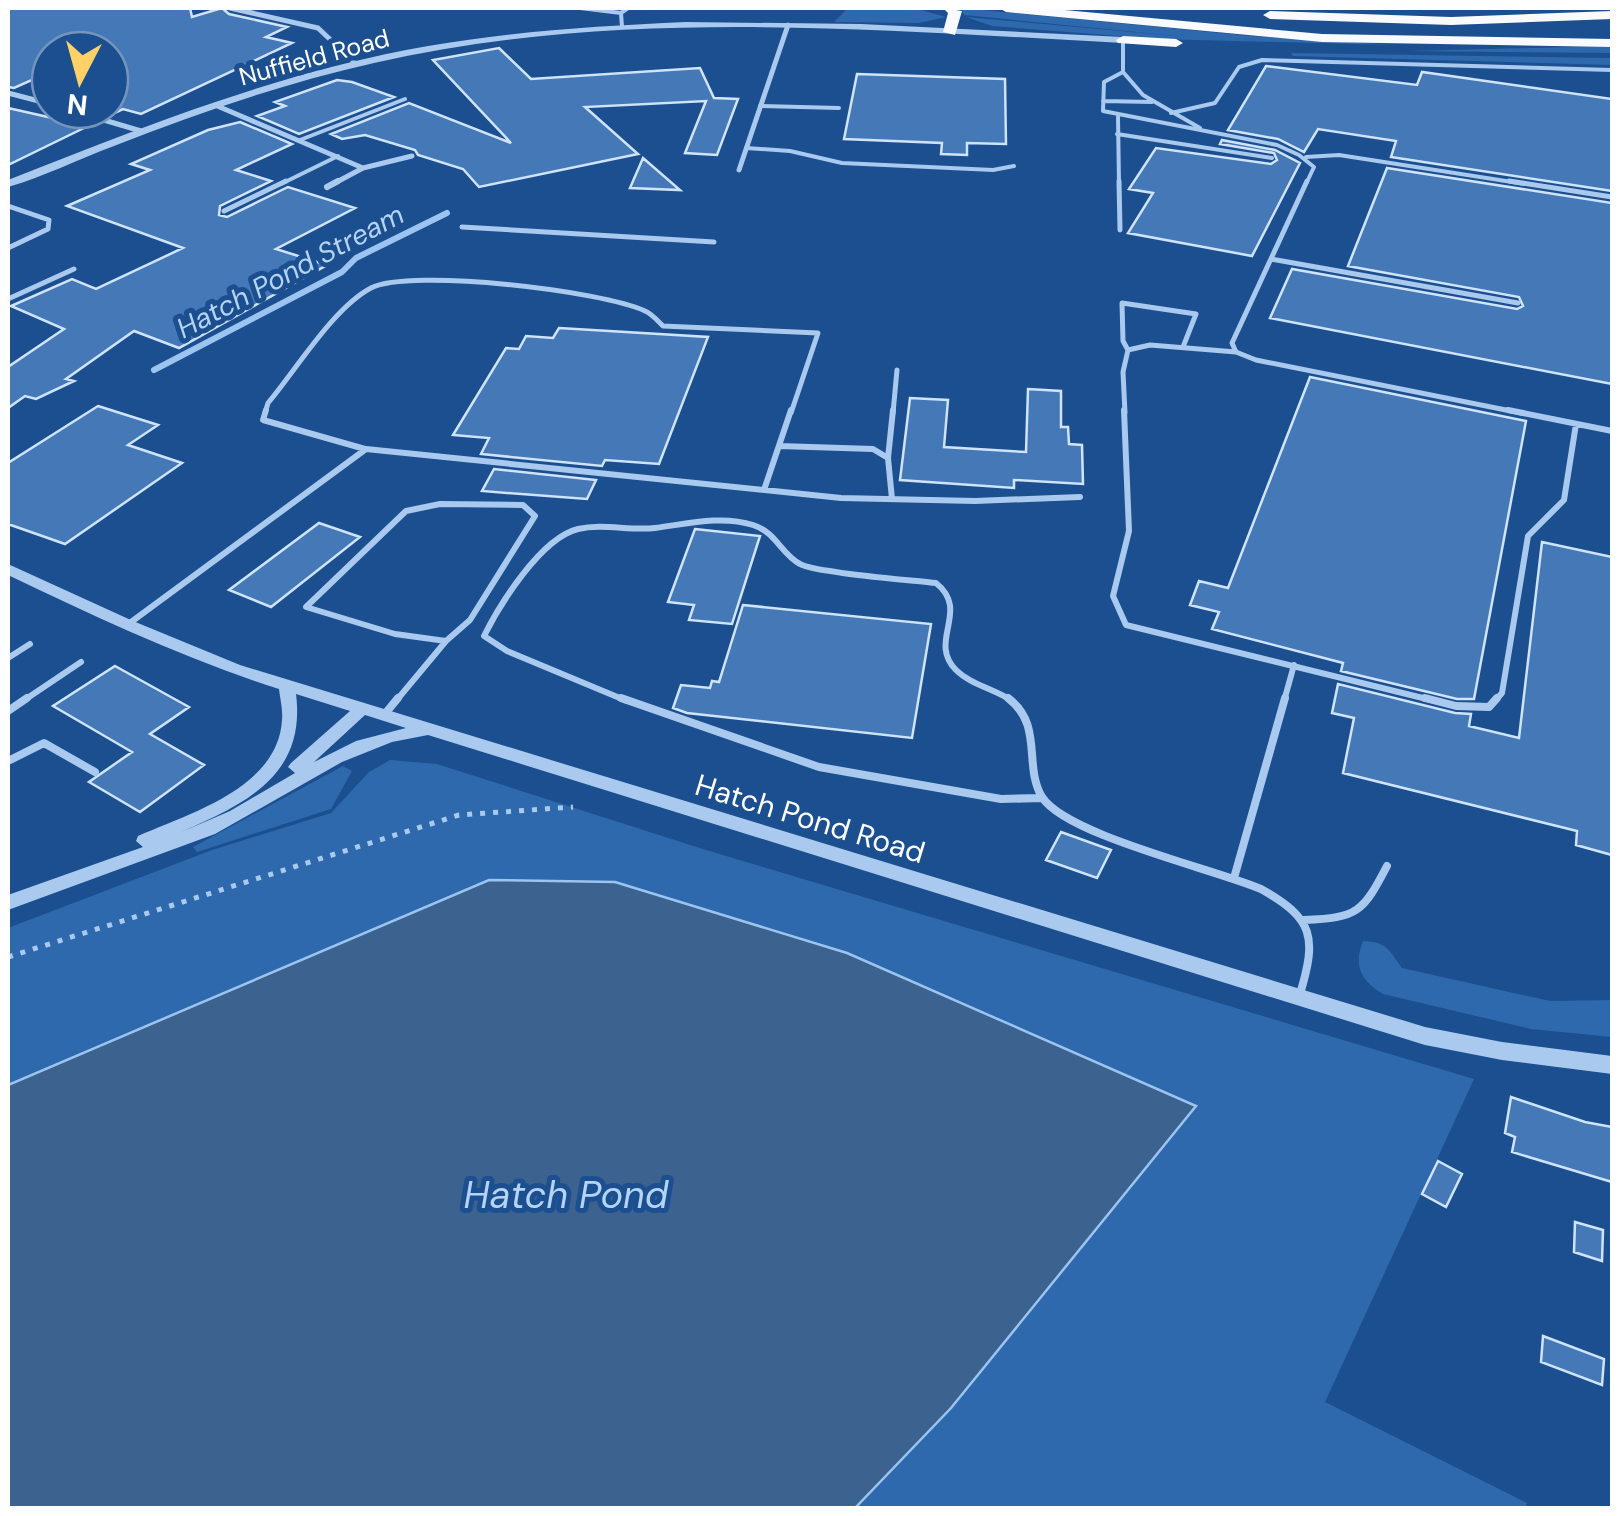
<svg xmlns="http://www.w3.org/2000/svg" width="1620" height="1516" viewBox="0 0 1620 1516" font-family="'DM Sans',sans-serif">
<rect width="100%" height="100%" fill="#1b4f8f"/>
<path fill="#2e69ad" d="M848 8H914L946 17 919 23 834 22Z
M961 8 1252 36 1394 45 1158 39 992 26 966 17 1187 37 964 15Z
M1612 46V53L1407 51Z
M1291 53 1612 58V65L1293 56Z
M390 760 437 764 706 850 1474 1079 1325 1402 1527 1503 1526 1508H8V928L212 850 331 813 369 772Z
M343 766 352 771 331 809 197 852 193 847Z
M1363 941C1387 942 1389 950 1402 968L1550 1001 1612 1000V1037L1531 1029 1383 994C1361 981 1353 966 1363 941Z"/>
<path fill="#3c6290" stroke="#9cc4f0" stroke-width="2.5" d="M489 880 615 882 847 953 1196 1106 951 1408 855 1508H8V1085Z"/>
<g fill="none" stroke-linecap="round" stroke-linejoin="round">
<path stroke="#9cc4f0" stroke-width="6" d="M154 370 342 272 356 258 447 213"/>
</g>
<path fill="#4478b7" stroke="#cfe3fa" stroke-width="2.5" d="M8 8H190L192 17 222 8 229 14 287 27 266 37 292 43 141 114 123 109 110 115V50H50V72L14 88 8 87Z
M499 48 531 79 700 68 714 98 738 99 717 155 685 153 706 101 585 107 638 154 479 187 463 169 418 155 415 150 365 135 342 139 331 134 409 103 511 143 433 60Z
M1266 66 1417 85 1422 72 1612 99V191L1391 157 1396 141 1318 129 1304 152 1278 139 1228 130Z
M857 74 1005 79 1006 144 967 143V155L941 154 942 143 844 139Z
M337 80 352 82 394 97 299 134 257 116 285 106 275 102Z
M8 108 88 126 8 165Z
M240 122 292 144 236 170 271 181 220 206 219 215 227 217 288 187 355 208 276 249 327 265 179 348 134 331 66 379 74 381 36 399 25 396 8 408V367L64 329 11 306 72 279 96 289 183 248 67 206 150 170 131 164 208 130Z
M1222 140 1275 150 1300 163 1252 256 1128 233 1153 193 1129 189 1156 148 1271 164 1277 160 1274 153 1220 144Z
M643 158 680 190 630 188Z
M1387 168 1612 203V384L1270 318 1292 269 1517 309 1523 306 1519 297 1348 266Z
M559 328 708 337 659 464 605 460 602 466 481 454 489 438 453 435 506 348 519 349 526 336 553 338Z
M1310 377 1526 421 1474 699H1457L1341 671 1343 663 1212 629 1219 612 1190 605 1199 581 1228 588Z
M1028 389 1061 391V427H1068L1069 444 1082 445 1083 484 1014 480V488L900 480 910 398 948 400 944 447 1026 452Z
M98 406 158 425 128 445 182 463 65 544 8 524V463Z
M494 469 596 480 587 499 482 491Z
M319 523 360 537 271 607 229 590Z
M695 529 760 536 732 624 689 620 694 605 668 602Z
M1542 542 1612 557V855L1576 845 1577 831 1343 773 1354 718 1332 713 1338 684 1455 713 1471 714 1469 726 1519 738Z
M743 605 931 624 912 738 687 713 673 708 681 685 710 688 712 681 719 682Z
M115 666 189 707 150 734 204 765 140 812 89 782 132 752 53 706Z
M1061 832 1111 850 1097 878 1046 860Z
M1511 1097 1585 1122 1612 1127V1182L1512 1152 1515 1137 1505 1133Z
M1438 1161 1462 1174 1446 1207 1422 1194Z
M1575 1222 1603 1230 1602 1261 1574 1252Z
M1543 1336 1604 1359 1602 1385 1541 1362Z"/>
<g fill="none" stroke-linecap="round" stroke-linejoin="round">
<path stroke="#a9c9ee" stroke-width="5" stroke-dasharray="5 8" stroke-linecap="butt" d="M8 957 459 815 573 807"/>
<path stroke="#a9c9ee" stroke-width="4" d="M580 8 621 13
M622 27 621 13 628 8
M1123 40V72L1143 95 1200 128
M1123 72 1104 82 1103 111 1277 145 1299 155 1314 167 1306 184
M1103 101 1152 102
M760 106 839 108
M1171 113 1215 103 1239 67 1262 60 1612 70
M1118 117 1119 184
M1117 134 1272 158
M300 140 405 99
M746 148 790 151 842 163 993 170 1014 166
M1306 157 1339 155 1525 184
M281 184 338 156"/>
<path stroke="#a9c9ee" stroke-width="5" d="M1119 181 1120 230
M1307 181 1232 343 1236 352 1256 360 1521 413
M1509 181 1612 197
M8 206 49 220 48 229 8 248
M224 211 286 181
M462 227 714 242
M1271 259 1518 303
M8 299 74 269
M1128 350 1123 341 1122 303 1196 314 1183 347
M265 413 268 403C296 370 333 308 371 288 411 268 603 291 645 311 652 314 658 321 663 326L818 333 791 413
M893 413 897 370
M1125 413 1123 372 1128 350 1150 345 1236 352"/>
<path stroke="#a9c9ee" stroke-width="6" d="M266 410 263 420 365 449
M1124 410 1129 531 1113 596 1126 625 1435 701
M1508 410 1612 431
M779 446 873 449 888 458 892 499
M888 458 893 410
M764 490 791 410
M440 504 523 505 535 516 470 620 446 641 395 634 306 607 406 511Z
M127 625 366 449 841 498 975 501 1080 497
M8 658 30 644
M23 701 81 662
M396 701 446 641
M627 701 507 651 484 636C500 604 541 538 578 529 603 523 629 531 655 528 686 524 722 515 753 525 776 532 781 554 800 564 816 573 911 580 936 583 971 611 927 641 956 670 971 685 995 689 1012 701
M1284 701 1294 665
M1495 701 1502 693 1528 536 1564 500 1576 424"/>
<path stroke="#a9c9ee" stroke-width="8" d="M621 698 819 767 1001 799 1041 798
M1008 698C1044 725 1023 765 1042 797 1066 835 1214 869 1261 889 1314 919 1317 937 1300 994
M1425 698 1456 706 1489 707 1497 698
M8 711 27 698
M384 715 398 698
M8 761 44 743 95 772
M1234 878 1285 698
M1304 920C1358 918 1363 912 1387 866"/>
<path stroke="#a9c9ee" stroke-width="5" d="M230 8 318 28 356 64
M8 93 50 104
M215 105 363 168
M70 110 141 131
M739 170 788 25
M333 184 363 168 412 156"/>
<path stroke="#a9c9ee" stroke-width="6" d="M327 187 338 181"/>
<path fill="#a9c9ee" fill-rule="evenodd" d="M686 22 861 24 1123 37 1127 40 1123 43C874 30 620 7 374 63 285 83 198 113 114 146 79 159 43 177 8 187V180C144 126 283 71 428 46 514 31 600 26 686 22Z
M8 564 133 621 240 665 1425 1027 1502 1042 1612 1056V1074L1502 1060 1425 1045 428 735 392 742 342 762 215 834 8 910V895L143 847 136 841 138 836C190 813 278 788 282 720 283 710 280 698 279 689 185 659 96 617 8 575ZM296 694 350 711 291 763 288 767 295 773 230 811 170 837C237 807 307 781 296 694ZM365 715 406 728 356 741 314 762Z"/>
<path fill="#f8faff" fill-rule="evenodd" d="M943 8 962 11 955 35 943 32 948 13Z
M999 8H1043L1322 34 1612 39V47L1322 42 1006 12Z
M1612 11V19L1451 25 1270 19 1263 15 1270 11 1451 17Z
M1123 36 1176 39 1183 43 1176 47 1118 43 1116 40Z"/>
</g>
<g text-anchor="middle" stroke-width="10" stroke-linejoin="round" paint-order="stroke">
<g font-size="25" fill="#fff" stroke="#1b4f8f">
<text transform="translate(314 57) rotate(-15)" y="9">Nuffield Road</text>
</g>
<g font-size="28" font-style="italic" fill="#b5d3f5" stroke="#1b4f8f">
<text transform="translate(290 271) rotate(-28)" y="10">Hatch Pond Stream</text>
</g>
<g font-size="30" fill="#fff" stroke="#1b4f8f">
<text transform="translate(810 819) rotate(17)" y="10">Hatch Pond Road</text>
</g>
<g font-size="38" font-style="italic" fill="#b5d3f5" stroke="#1b4f8f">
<text x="566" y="1208">Hatch Pond</text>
</g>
</g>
<rect width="1620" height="1516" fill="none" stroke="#ffffff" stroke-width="20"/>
<g transform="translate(80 80) rotate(186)"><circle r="48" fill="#1b4f8f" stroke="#7695bc" stroke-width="2.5"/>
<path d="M0-8L18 38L0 25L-18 38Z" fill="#ffd166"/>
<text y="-15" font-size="28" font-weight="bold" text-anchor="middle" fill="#ffffff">N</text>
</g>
</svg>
